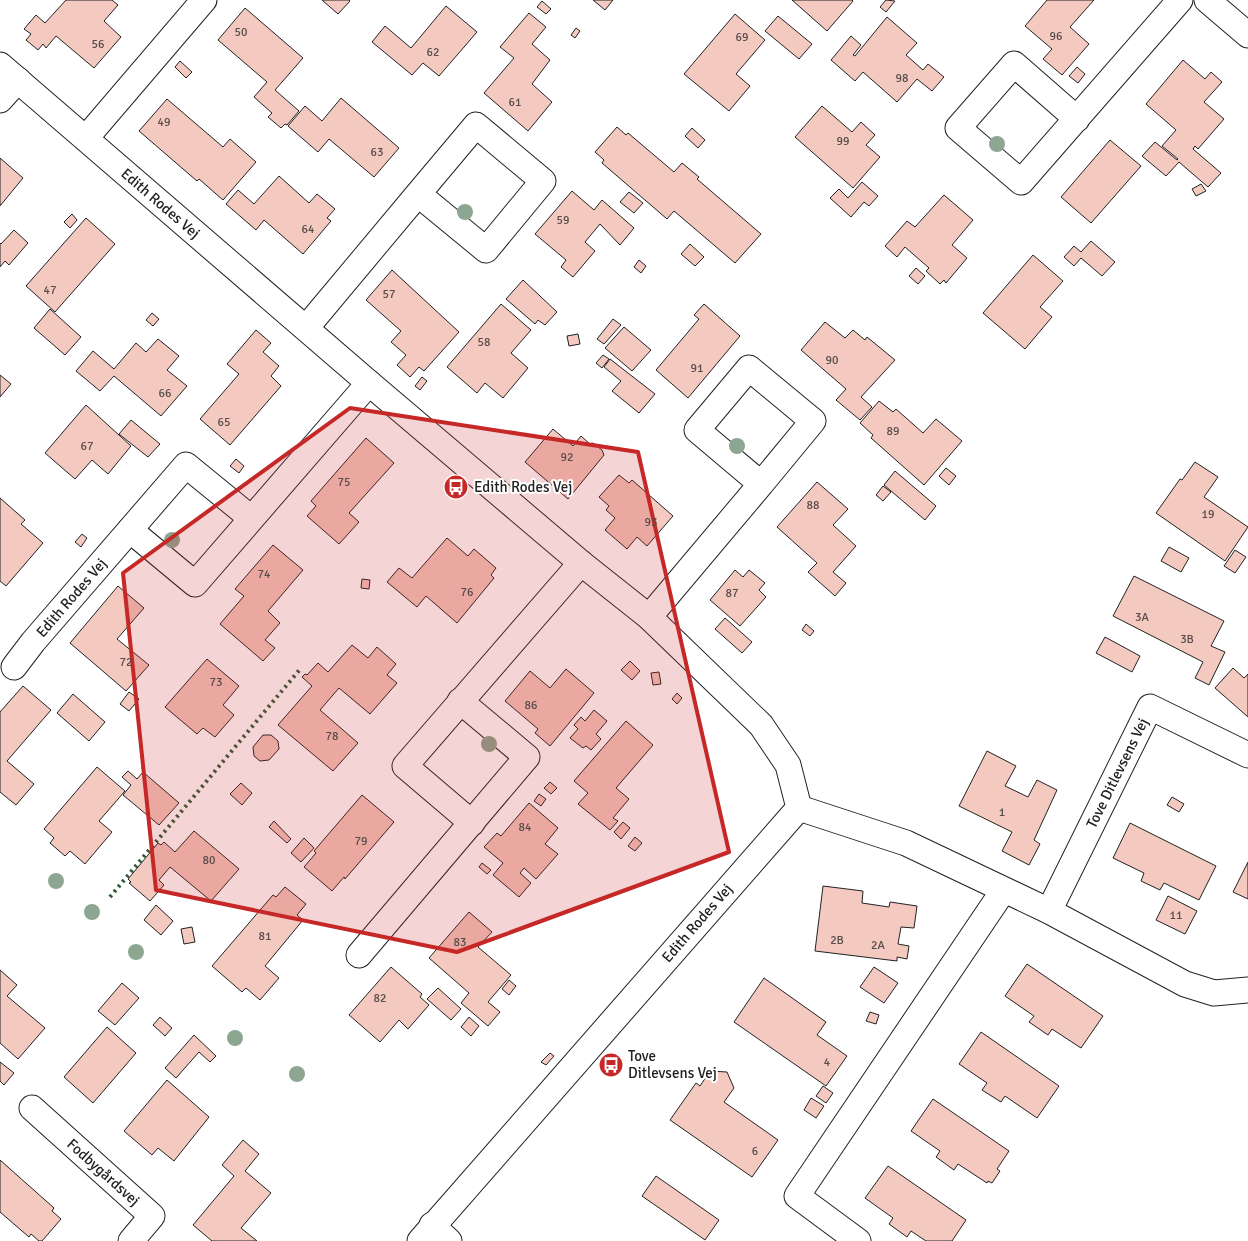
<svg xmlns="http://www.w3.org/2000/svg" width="1248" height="1241" viewBox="0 0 1248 1241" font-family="Signika,sans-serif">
<rect width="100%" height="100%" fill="#fff"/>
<path fill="#f3c9c0" stroke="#222" d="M66 0H112L118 5 104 21 121 37 94 68 56 36 46 48 43 44 38 50 26 40 31 34 24 29 36 15 45 23Z
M322 0H349L350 1 338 14Z
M593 0H613L605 10Z
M792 0H852L853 1 827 31Z
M886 0 895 1 886 12 880 7Z
M1047 0H1094L1070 27 1089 44 1062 75 1043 59 1052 49 1025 26Z
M542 1 551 9 546 14 537 7Z
M446 6 477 32 439 76 423 63 412 75 372 42 385 26 411 48Z
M245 8 303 58 275 90 299 111 287 125 285 124 281 128 268 117 272 113 254 97 267 82 218 40Z
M529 13 546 27 532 44 550 60 532 84 552 102 528 131 484 93 514 58 500 47Z
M735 14 765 40 736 74 750 86 729 111 684 74Z
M778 16 812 44 799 59 765 31Z
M887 17 917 43 906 55 923 70 928 64 944 77 932 91 917 79 897 102 863 72 855 81 831 60 851 36 861 45 853 55 855 56Z
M576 28 580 31 575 38 571 35Z
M1183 60 1205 79 1211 72 1222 82 1204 102 1224 119 1198 149 1195 146 1193 149 1221 173 1208 187 1179 162 1166 176 1142 156 1155 142 1177 160 1178 159 1162 146 1176 130 1146 104Z
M180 61 192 72 186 78 175 67Z
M1077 67 1085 74 1078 83 1069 76Z
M341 98 399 148 374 177 329 139 318 152 288 126 305 106 322 121Z
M167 99 223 147 230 139 256 162 223 200 199 179 197 181 139 131Z
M822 106 852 132 861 122 875 135 866 145 880 157 853 188 795 137Z
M617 127 626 135 628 133 674 172 682 163 699 177 697 179 761 234 735 263 674 211 667 219 602 163 604 160 595 152Z
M692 128 705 140 698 148 685 136Z
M1110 140 1141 166 1091 223 1061 197Z
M0 158 23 178 0 206Z
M279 176 309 203 317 194 335 209 327 218 331 221 303 254 264 220 256 230 226 204 238 190 254 204Z
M862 182 878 196 869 206 864 202 851 217 830 198 839 189 848 198Z
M1201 184 1206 191 1196 196 1192 189Z
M572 191 594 210 602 200 634 228 620 245 600 224 585 242 595 251 573 277 561 267 566 260 535 234Z
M629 192 643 203 634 213 620 202Z
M944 195 973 220 952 245 967 258 946 283 944 280 940 284 926 271 929 268 905 247 897 257 885 246 907 221 915 227Z
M72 214 77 220 70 228 64 222Z
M86 218 115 244 55 312 26 286Z
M14 230 28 243 9 265 5 261 0 267V243L1 244Z
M1091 241 1115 262 1102 276 1081 258 1074 266 1064 257 1074 246 1081 252Z
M690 244 704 257 695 266 681 254Z
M1033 255 1063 281 1040 307 1052 317 1025 349 983 313Z
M639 260 646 266 641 273 634 267Z
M916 268 925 276 918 284 909 276Z
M392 270 459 332 424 371 419 367 410 377 397 365 406 355 391 342 401 331 366 300Z
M523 280 557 312 545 325 538 320 535 324 506 299Z
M501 304 531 330 511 353 528 368 503 398 485 383 477 393 447 367Z
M704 304 740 336 688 398 656 370 699 319 694 315Z
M50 309 81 337 65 355 34 328Z
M152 313 159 319 153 326 146 320Z
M613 319 621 325 604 344 597 339Z
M825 322 845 338 853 330 865 340 867 337 895 360 861 397 872 407 860 420 836 400 846 389 801 350Z
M624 327 651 350 632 371 605 348Z
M256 330 271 343 263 352 279 366 271 376 281 386 230 445 200 419 239 374 227 364Z
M578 334 580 344 569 346 567 336Z
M158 339 179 356 167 370 187 386 161 416 114 376 100 391 76 371 93 351 114 369 136 343 146 352Z
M603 355 609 359 602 368 596 363Z
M610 359 655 394 639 413 612 391 621 381 604 367Z
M0 375 11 384 0 397Z
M422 377 427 381 420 390 415 386Z
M879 401 893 412 896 409 923 433 936 419 962 441 924 485 871 438 873 435 860 423Z
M86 405 131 446 108 474 92 460 75 479 45 453Z
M131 420 160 444 148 457 119 434Z
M553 429 573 446 581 436 590 444 593 443 602 450 604 455 568 499 525 462Z
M366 438 394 463 349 513 359 522 339 544 307 516 316 506 311 501Z
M236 459 244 466 239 473 230 466Z
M1195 462 1218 477 1204 497 1248 527 1225 561 1156 513 1180 479 1182 480Z
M946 468 956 476 949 485 939 476Z
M895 471 936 506 925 520 884 485Z
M619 475 629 483 632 480 673 516 647 546 637 537 627 549 605 530 615 518 606 510 609 506 599 497Z
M817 482 848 509 833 525 856 546 833 572 846 583 835 596 808 572 817 563 777 527Z
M883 486 891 492 883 501 876 495Z
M0 498 25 520 21 524 43 543 6 586 0 581Z
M82 534 87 538 81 547 75 542Z
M447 538 468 556 474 549 496 568 491 575 494 578 457 623 426 596 417 607 387 582 399 568 412 578Z
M273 545 303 570 268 611 280 623 265 640 275 648 263 661 220 624 244 596 235 589Z
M1169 547 1189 558 1181 572 1161 561Z
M1235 550 1246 557 1235 573 1224 566Z
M735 570 743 577 749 570 765 583 759 590 766 597 740 626 710 600Z
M1134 576 1224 621 1211 646 1225 652 1209 685 1195 678 1203 662 1113 616Z
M362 579 370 580 369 589 361 588Z
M118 586 144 608 117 639 149 665 126 691 70 643Z
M725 618 752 642 742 653 715 629Z
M806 624 814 631 810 636 802 630Z
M1105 637 1140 656 1132 672 1096 653Z
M352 645 368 658 377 647 396 664 387 675 397 683 370 714 339 688 320 710 358 743 333 771 278 725 312 686 302 677 305 674 307 675 318 663 328 672Z
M207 659 239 686 223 705 234 715 215 737 203 728 197 734 165 707Z
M630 661 640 671 632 680 621 670Z
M1233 668 1244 678 1248 674V717L1215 688Z
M566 669 594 693 550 746 535 733 538 729 505 701 530 671 550 688Z
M659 672 661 684 653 685 651 673Z
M23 686 51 710 7 761 34 784 16 805 0 792V712Z
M129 692 139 699 129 711 120 704Z
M677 693 682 698 677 704 672 699Z
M73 694 105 722 89 741 57 713Z
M594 710 607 721 596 734 601 739 591 750 586 746 583 748 570 738 578 729 574 725 581 717 585 721Z
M626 721 653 745 616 788 629 799 613 818 618 821 610 830 578 804 588 793 574 781Z
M263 735H271L278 741 279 749 269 760 260 761 254 756 253 747Z
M987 751 1016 766 1005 786 1028 797 1037 780 1057 790 1034 840 1040 844 1029 865 1002 851 1012 832 959 806Z
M97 767 125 791 99 821 112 832 85 864 70 851 65 856 50 843 54 838 44 829Z
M128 771 137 779 143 772 179 803 159 825 123 795 131 785 122 777Z
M550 782 557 788 551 794 544 788Z
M241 783 252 793 242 805 230 794Z
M539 794 546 799 541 806 534 801Z
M362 795 394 822 345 879 344 877 332 891 304 867 316 853 314 851Z
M1172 797 1184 804 1179 812 1167 805Z
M529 803 558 828 545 844 558 854 536 879 524 868 520 873 531 883 519 897 493 875 503 863 484 847 497 833 501 836Z
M274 821 291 839 287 843 269 827Z
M623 822 630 828 621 839 614 832Z
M1130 823 1216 866 1199 900 1164 883 1160 890 1141 881 1144 873 1113 858Z
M194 831 239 869 211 901 170 867 159 880 164 885 150 901 129 883 131 882 128 879 158 843 161 845 164 842 175 852Z
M635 837 642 843 635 851 628 846Z
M304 838 314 848 301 862 291 853Z
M1248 862V899L1233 892Z
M482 863 491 870 487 874 479 867Z
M823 886 863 891 862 903 889 907 890 902 917 906 914 928 901 927 898 944 909 946 907 959 897 957V961L815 951Z
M285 887 306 904 297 915 303 920 265 966 279 978 260 1000 246 988 242 992 212 966 273 895 276 897Z
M1168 896 1197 911 1185 934 1156 920Z
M156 905 173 921 161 935 144 920Z
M469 912 492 932 478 947 511 975 488 1002 500 1012 488 1026 461 1003 469 993 429 958Z
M192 927 195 942 184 944 181 929Z
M1027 964 1103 1016 1081 1048 1052 1029 1048 1035 1029 1022 1034 1016 1005 996Z
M391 967 422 994 420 997 429 1005 408 1029 399 1020 380 1042 349 1015Z
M874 967 898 983 884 1003 860 987Z
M0 970 17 985 7 996 45 1028 18 1059 0 1043Z
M764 978 826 1022 817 1035 847 1056 826 1086 734 1022Z
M509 980 516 986 509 995 502 989Z
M122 983 139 998 115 1025 98 1011Z
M438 988 461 1009 451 1020 427 999Z
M870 1012 879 1015 876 1024 866 1021Z
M160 1017 172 1028 165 1036 153 1025Z
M469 1017 479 1026 471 1036 461 1027Z
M107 1027 136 1053 93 1103 64 1077Z
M981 1032 1059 1086 1037 1118 1005 1096 1001 1102 982 1090 987 1083 959 1064Z
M194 1035 216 1056 210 1062 199 1052 176 1078 165 1068Z
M550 1053 554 1056 546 1065 541 1062Z
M0 1062 14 1073 4 1085 0 1081Z
M710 1071 727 1072 734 1088 724 1102 778 1140 752 1177 670 1120 696 1083 700 1086Z
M167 1080 209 1117 174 1161 158 1148 152 1155 124 1131Z
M823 1086 833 1093 826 1103 816 1096Z
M811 1098 824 1106 816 1118 804 1110Z
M933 1099 1009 1151 997 1169 1000 1171 992 1183 988 1181 987 1183 958 1164 954 1170 936 1157 940 1151 911 1131Z
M243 1140 259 1154 245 1171 271 1193 241 1228 257 1241H212L193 1225 234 1176 222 1165Z
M0 1160 54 1208 52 1211 61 1219 42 1241H39L31 1234 29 1237 0 1212Z
M888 1166 966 1220 952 1241H926L911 1231 907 1237 889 1224 893 1218 865 1198Z
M656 1176 719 1220 705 1240 642 1196Z"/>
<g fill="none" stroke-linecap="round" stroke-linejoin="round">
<defs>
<g id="minor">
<path d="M1207 0 1248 35"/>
<path id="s1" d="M0 65 369 383 581 563 649 617 761 725 788 765 799 808 420 1241"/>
<path d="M0 100 18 80"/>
<path d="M1077 119 1014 64 958 128 1021 182 1180 0"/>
<path d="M86 138 204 0"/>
<path d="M306 328 418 194 486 250 543 181 476 125 418 194"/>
<path d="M130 530 195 584 369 383"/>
<path d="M649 617 761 484 697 430 749 368 813 421 761 484"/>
<path id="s2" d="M14 667 33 642 186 465 251 518"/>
<path d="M799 808 906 843 1049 911 1185 984 1214 993 1248 990"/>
<path d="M472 823 405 766 581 563"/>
<path id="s3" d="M1049 911 1150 707 1248 755"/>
<path d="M359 955 527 757 460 701"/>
<path id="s4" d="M32 1108 152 1216 131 1241"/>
<path d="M432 1225 449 1241"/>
<path d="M858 1241 797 1196 1003 891"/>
</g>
</defs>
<use href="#minor" stroke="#222" stroke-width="27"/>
<use href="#minor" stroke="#fff" stroke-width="25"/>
<path stroke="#2f5e38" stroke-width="4" stroke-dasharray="2.5 4" stroke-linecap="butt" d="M110 897 301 668"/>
</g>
<g fill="#8da692">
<circle cx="997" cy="144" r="8"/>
<circle cx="465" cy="212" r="8"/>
<circle cx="737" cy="446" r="8"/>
<circle cx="172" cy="540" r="8"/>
<circle cx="489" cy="744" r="8"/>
<circle cx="56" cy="881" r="8"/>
<circle cx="92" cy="912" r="8"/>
<circle cx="136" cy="952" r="8"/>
<circle cx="235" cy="1038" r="8"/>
<circle cx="297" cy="1074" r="8"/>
</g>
<path fill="#c62828" fill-opacity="0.2" stroke="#c62828" stroke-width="4" stroke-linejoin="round" d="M350 408 638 452 729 852 457 952 156 890 123 573Z"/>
<defs>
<symbol id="bus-disc" viewBox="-11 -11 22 22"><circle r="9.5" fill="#c62828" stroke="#fff"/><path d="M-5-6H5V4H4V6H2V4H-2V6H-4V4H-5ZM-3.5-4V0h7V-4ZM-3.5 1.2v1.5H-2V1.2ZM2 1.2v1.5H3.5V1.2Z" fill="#fff"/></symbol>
</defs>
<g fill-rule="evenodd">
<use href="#bus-disc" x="442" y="473" width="28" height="28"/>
<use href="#bus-disc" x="597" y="1051" width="28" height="28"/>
</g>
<g text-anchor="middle" stroke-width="4" stroke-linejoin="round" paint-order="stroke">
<g font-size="12" fill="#564c4a">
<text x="241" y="36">50</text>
<text x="1056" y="40">96</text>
<text x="742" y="41">69</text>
<text x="98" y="48">56</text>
<text x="433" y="56">62</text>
<text x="902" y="82">98</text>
<text x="515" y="106">61</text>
<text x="164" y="126">49</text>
<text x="843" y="145">99</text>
<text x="377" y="156">63</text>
<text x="563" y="224">59</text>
<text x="308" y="233">64</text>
<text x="50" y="294">47</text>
<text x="389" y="298">57</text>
<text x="484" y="346">58</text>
<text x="832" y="364">90</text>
<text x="697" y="372">91</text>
<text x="165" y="397">66</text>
<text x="224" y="426">65</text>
<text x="893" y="435">89</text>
<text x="87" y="450">67</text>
<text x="567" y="461">92</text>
<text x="344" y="486">75</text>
<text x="813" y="509">88</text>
<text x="1208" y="518">19</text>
<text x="651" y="526">93</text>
<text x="264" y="578">74</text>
<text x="467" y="596">76</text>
<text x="732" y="597">87</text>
<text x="1142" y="621">3A</text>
<text x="1187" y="643">3B</text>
<text x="126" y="666">72</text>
<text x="216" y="686">73</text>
<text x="531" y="709">86</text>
<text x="332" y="740">78</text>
<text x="1002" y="816">1</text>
<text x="525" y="831">84</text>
<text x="361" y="845">79</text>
<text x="209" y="864">80</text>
<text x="1176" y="919">11</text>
<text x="265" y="940">81</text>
<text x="837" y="944">2B</text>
<text x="460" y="946">83</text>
<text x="878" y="949">2A</text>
<text x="380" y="1002">82</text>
<text x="827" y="1066">4</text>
<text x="755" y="1155">6</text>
</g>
<g font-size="15" fill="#222" stroke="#fff">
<text dy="5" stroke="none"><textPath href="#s1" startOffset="212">Edith Rodes Vej</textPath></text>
<text dy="5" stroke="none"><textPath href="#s2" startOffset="90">Edith Rodes Vej</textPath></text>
<text dy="5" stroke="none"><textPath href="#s3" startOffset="154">Tove Ditlevsens Vej</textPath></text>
<text transform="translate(697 923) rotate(-49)" y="5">Edith Rodes Vej</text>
<text dy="5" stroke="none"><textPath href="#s4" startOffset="96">Fodbygårdsvej</textPath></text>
</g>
<g font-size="15" fill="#222" stroke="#fff" text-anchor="start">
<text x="474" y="492">Edith Rodes Vej</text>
<text x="628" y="1061">Tove<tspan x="628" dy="17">Ditlevsens Vej</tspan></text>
</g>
</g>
</svg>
